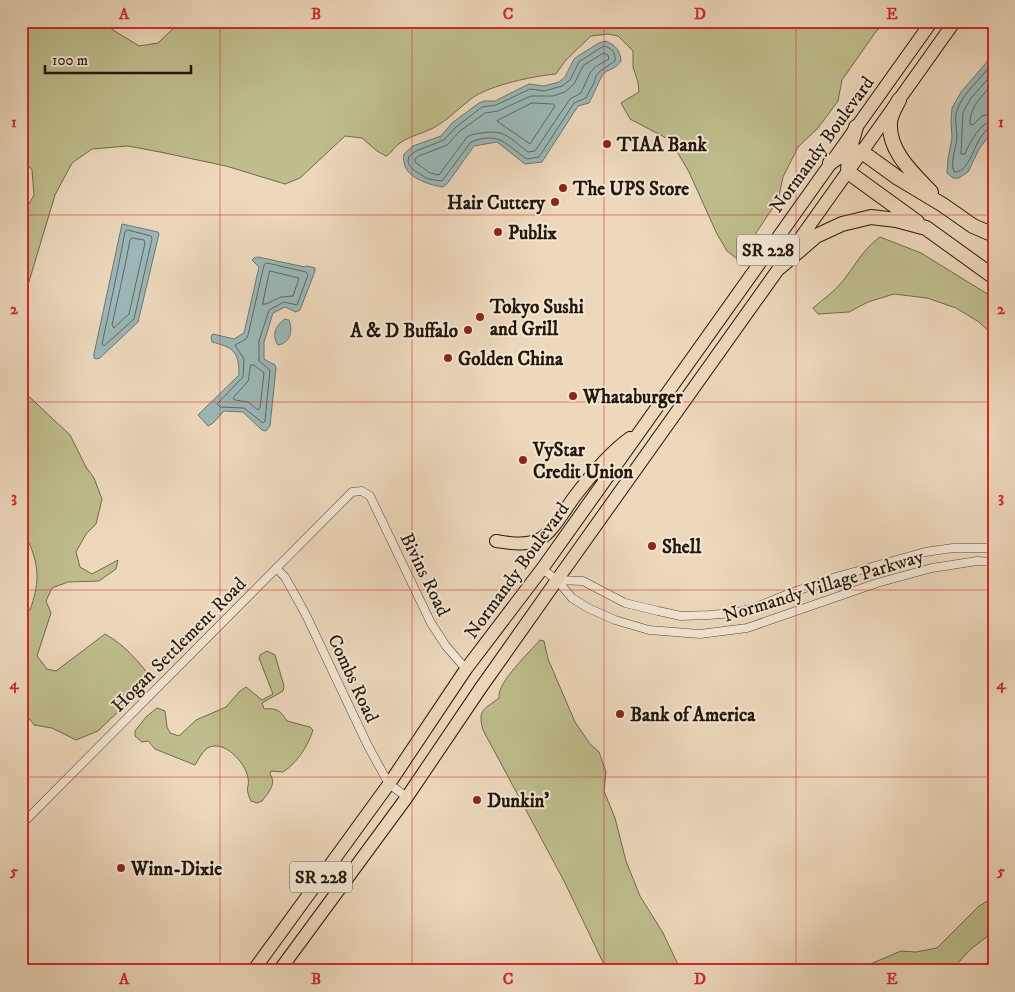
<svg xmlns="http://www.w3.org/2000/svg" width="1015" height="992" viewBox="0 0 1015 992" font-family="'IM FELL DW Pica',serif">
<rect width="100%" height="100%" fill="#edd8bc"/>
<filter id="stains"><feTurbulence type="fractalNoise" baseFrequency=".004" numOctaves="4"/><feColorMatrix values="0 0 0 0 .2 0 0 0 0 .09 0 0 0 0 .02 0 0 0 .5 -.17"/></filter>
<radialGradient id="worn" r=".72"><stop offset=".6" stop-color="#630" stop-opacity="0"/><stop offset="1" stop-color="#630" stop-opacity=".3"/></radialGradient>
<path fill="#bebd8d" stroke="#706a4c" d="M21 21H57L73 25 82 21H104L105 25 139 46 158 43 181 21H893L877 30 842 80 838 101 818 128 798 147 783 177 778 200 742 254 736 258 727 251 717 234 689 172 670 140 630 119 621 103 639 92 638 82 633 67V51L618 36 608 34 591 36 565 61 556 74C534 76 490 85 472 98 459 108 449 119 435 127 425 133 409 136 400 143 394 147 393 152 386 156L377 151 362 138 345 136 300 178 285 184 226 166 160 152 128 146 92 149 72 163 55 195 25 295 21 315V215L24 213 34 195 32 170 21 158Z
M880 237 921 253 994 298V336L979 322 956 308 927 298 894 294 868 302 849 312 818 314 813 308C822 300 834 292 842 282 855 266 863 249 880 237Z
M21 389 70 435 86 467 94 478 102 499 96 524 86 534 76 552 80 567 92 574 118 560 116 569 99 581 68 582 52 588 46 601 51 613 37 656 47 669 56 671 105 634C125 645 138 661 152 679L98 731 76 740 52 728 34 725C31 720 24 714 22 708 18 699 26 679 28 668L21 661V608L30 610C39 585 40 568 29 543L21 542Z
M540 640 544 641 548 659 575 722 590 744 599 752 606 772 604 791 615 818 626 861 640 896 663 933 681 971H607L564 881 483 730C477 709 485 709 499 698 497 682 530 652 540 640Z
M267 651 275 655 284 686 283 691 262 703 264 709C277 708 280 710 287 721L310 727 313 730C308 746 297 763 283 772L271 771 270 774C277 784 268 793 262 801L257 803 251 801C244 787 250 788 248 778 246 763 223 737 206 749 202 753 198 760 195 765L155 749 148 741 142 742 135 736V731L146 717 157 708 165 711 167 727 170 733 179 736 196 720 226 707 240 691 246 687 262 700 273 694 259 658 260 655Z
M994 897V931L971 949 956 965 938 971H854L901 951 916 952 937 948 979 906Z"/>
<path fill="#9bb8b8" stroke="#6b7773" d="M605 41C616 45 620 50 621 61 616 69 611 68 604 73 601 76 592 98 589 103L578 106 542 162 525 164 497 142 474 146 447 184 443 187C425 184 400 176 404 154L413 146 441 136 452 123 479 103 484 101H495L529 84 544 86 559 82 565 77 574 59 578 56 599 43Z
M994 48V129L979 149 968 172 959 178H953L947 173 948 159 952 138 951 121 952 108 961 92 986 63Z
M122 224 158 232 159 234 138 322 100 358 96 359 94 358V354Z
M258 257 305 267 307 266 315 268V271L300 310 296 312 285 307 273 313 264 342V359L275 365 276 368 270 426 266 431 262 430 243 412 224 411 213 423 208 426 198 415 239 375V373C239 351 232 347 212 342L211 336 213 334 234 339 244 333 259 267 252 260 254 258Z
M285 319 289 320C293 330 291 343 278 345 271 335 276 325 285 319Z"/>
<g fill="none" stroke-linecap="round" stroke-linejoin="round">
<path stroke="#5f6762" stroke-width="1" d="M604 46C612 48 616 53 615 61L600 71 596 76 594 83 586 98 574 103 539 157 527 159C505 144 499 131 471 142L442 181 428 179 415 171 409 165 408 161 409 156 416 151 444 140 456 127 482 107 496 105 530 89 544 91 562 86 570 80 579 62Z
M604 53 608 55 609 59 595 67 590 73 581 93 570 99 535 151 528 152C510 139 506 129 482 133 476 134 471 134 467 137L439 175 430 173 415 162V159L419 156 447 145 460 131 485 113 498 111 531 96H553L565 92 574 84 583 66Z
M994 59C984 78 964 90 957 110 954 119 957 128 957 137 956 149 950 161 954 172 973 174 974 129 994 127
M994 72 971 98 963 112 961 154H965C970 142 980 122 994 121
M994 83C983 94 969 108 970 124L973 125 982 116 994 113
M532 103 553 104 555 106 530 144 497 121Z
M128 230 151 236 152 239 134 319 104 346 102 344C110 306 118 270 125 232Z
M133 238 144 240 145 243 129 314 114 328 112 325C118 297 125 268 130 240Z
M267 263 306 272 308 275 297 305 284 302 269 310 259 341V361L270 370 265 421 263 423 244 408 220 407 217 404 243 377 244 359 235 345 246 339 248 335 264 265Z
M270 271 299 278 293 296 281 297 266 304H263Z
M251 365H254L264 373 260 408 258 410 248 402 235 400 233 398 248 381Z"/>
<defs>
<path id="street" d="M276 568 285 577 306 615 368 746 389 784 407 797
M542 569 557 580 572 598 588 608 615 620 649 630 700 634 747 628 877 583 932 568 977 561 994 562
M557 580 583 581 625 603 658 611 681 616 709 615 734 613 756 607 791 593 836 577 925 552 953 548H994
M21 825 352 492 362 491 370 496 431 623 446 646 466 669"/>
<path id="primary" d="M496 541C510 543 524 546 538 540 552 534 565 509 575 496 591 475 609 453 630 438
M253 971 389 784 466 669 542 569 932 21
M279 971 407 797 480 689 557 580 955 21"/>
<path id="highway" d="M899 100C896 106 891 114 890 122 888 151 912 172 931 192
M856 127 849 151 848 172 917 222
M830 163C841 155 849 149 862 152L898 178 943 205 973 226 994 235
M780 267 816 236 842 224 871 217 896 220 926 228 994 277"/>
</defs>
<use href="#street" stroke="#564638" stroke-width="9"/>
<use href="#primary" stroke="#23160c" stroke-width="14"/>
<use href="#highway" stroke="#23160c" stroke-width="16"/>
<use href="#street" stroke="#f3e6d3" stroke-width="8"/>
<use href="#primary" stroke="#edd8bc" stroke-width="12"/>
<use href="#highway" stroke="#edd8bc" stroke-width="14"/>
</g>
<path fill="none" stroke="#d62828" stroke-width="1" stroke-opacity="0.55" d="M220 21V971M412 21V971M604 21V971M796 21V971M21 215H994M21 402H994M21 590H994M21 777H994"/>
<g fill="#8f2418" stroke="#f3e6d3" stroke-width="2">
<circle cx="607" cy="144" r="5"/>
<circle cx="563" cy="188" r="5"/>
<circle cx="555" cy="202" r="5"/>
<circle cx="498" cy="232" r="5"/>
<circle cx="480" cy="317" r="5"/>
<circle cx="468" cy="330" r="5"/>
<circle cx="448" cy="358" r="5"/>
<circle cx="573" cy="396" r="5"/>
<circle cx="523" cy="460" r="5"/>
<circle cx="652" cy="546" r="5"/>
<circle cx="620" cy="714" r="5"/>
<circle cx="477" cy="800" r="5"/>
<circle cx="121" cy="868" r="5"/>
</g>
<g text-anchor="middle" stroke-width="4" stroke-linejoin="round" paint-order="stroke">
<g fill="#f3e6d3" stroke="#615448" stroke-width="1">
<rect x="737" y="234.5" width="62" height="31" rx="4"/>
<rect x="290" y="861.5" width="62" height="31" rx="4"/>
</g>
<g font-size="18" font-weight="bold" fill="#23160c">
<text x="768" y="256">SR 228</text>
<text x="321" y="883">SR 228</text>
</g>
<g font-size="19" font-weight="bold" fill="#23160c" stroke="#f3e6d3" text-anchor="start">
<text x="617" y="151">TIAA Bank</text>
<text x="573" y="195">The UPS Store</text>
<text x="545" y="209" text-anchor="end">Hair Cuttery</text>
<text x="508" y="239">Publix</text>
<text x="490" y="313">Tokyo Sushi<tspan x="490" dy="22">and Grill</tspan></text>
<text x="458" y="337" text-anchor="end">A &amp; D Buffalo</text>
<text x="458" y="365">Golden China</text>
<text x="583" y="403">Whataburger</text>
<text x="533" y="456">VyStar<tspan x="533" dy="22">Credit Union</tspan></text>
<text x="662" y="553">Shell</text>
<text x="630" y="721">Bank of America</text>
<text x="487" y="807">Dunkin'</text>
<text x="131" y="875">Winn-Dixie</text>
</g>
<g font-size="19" fill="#23160c" stroke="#f3e6d3">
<text transform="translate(821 144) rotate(-54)" y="7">Normandy Boulevard</text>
<text transform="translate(516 570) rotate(-54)" y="7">Normandy Boulevard</text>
<text transform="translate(426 574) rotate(64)" y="7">Bivins Road</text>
<text transform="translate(823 585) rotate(-17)" y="7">Normandy Village Parkway</text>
<text transform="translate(178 644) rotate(-45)" y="7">Hogan Settlement Road</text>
<text transform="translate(354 678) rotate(65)" y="7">Combs Road</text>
</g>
</g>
<rect width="1015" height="992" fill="none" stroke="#edd8bc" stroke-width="55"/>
<path d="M45 65v8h146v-8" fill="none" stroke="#23160c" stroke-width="2.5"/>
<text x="52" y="65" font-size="15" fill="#23160c" stroke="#f3e6d3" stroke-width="4" paint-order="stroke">100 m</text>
<rect x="28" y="28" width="960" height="936" fill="none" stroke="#d62828" stroke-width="2"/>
<g font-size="16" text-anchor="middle" font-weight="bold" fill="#d62828">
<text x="124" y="19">A</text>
<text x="316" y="19">B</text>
<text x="508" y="19">C</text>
<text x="700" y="19">D</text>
<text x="892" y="19">E</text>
<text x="14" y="127">1</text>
<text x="1001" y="127">1</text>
<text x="14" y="314">2</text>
<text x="1001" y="314">2</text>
<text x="14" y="502">3</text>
<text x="1001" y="502">3</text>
<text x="14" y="689">4</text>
<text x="1001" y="689">4</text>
<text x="14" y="876">5</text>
<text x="1001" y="876">5</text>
<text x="124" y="984">A</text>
<text x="316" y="984">B</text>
<text x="508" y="984">C</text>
<text x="700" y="984">D</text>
<text x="892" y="984">E</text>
</g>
<rect width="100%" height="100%" filter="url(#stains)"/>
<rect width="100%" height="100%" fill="url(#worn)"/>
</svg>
